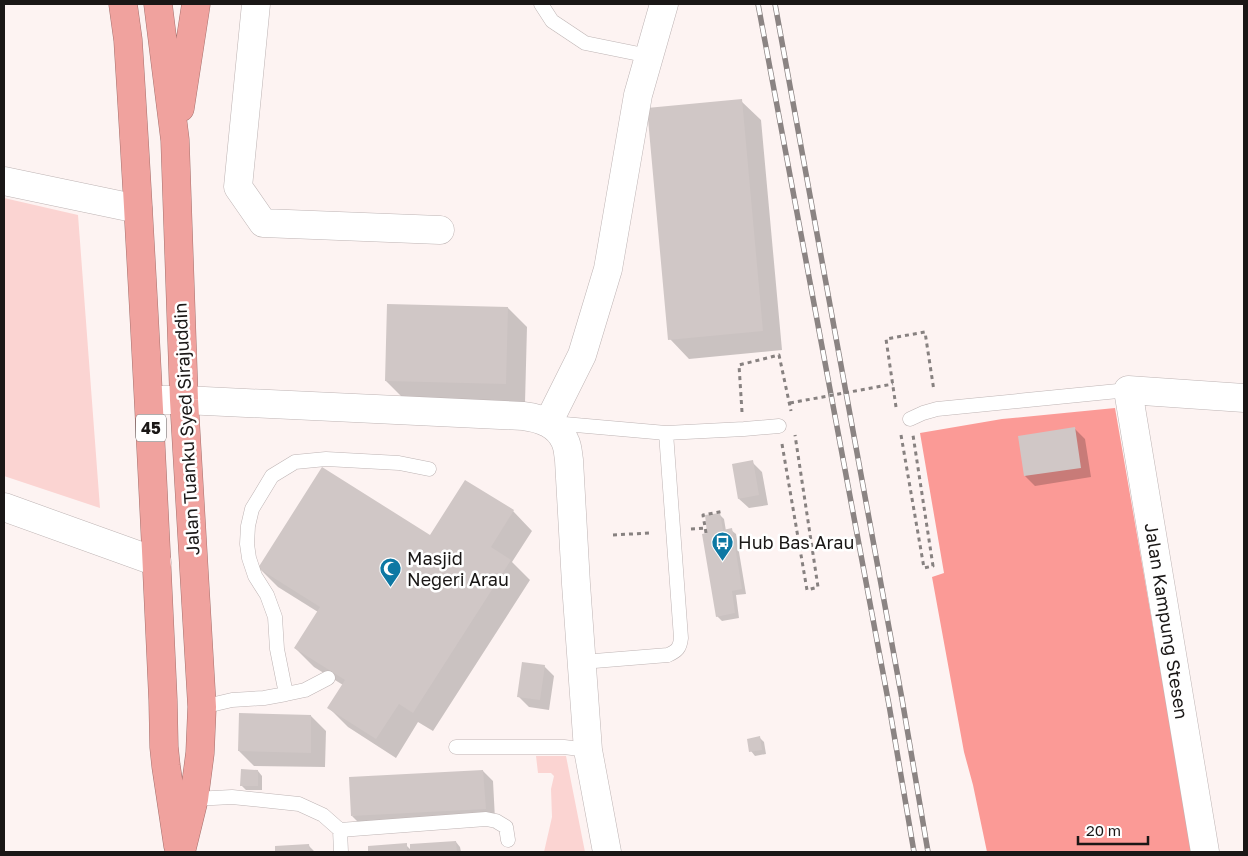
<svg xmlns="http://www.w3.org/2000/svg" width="1248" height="856" viewBox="0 0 1248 856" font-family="'Golos Text',sans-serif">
<rect width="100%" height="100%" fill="#fdf3f2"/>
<path fill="#fbd4d2" d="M4 198 78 215 100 508 4 476Z
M536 756H566L585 852H544L552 817 551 789 554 776 551 773H538Z"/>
<path fill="#fb9a96" d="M1115 408 1192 852H987L973 785 964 752 932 577 944 573 920 433 1002 419Z"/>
<path fill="#0003" d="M741 101 761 120 782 350 689 359 670 339Z
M508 308 527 327 525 403 405 400 386 381Z
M1075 429 1085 439 1091 477 1035 486 1025 476Z
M752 462 762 472 768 505 749 508 739 499Z
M513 511 532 531 512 562 530 580 433 731 418 722 396 758 348 727 329 708 343 685 314 667 295 648 318 612 278 587 259 568 431 537Z
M719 514 724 519 726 531 731 530 736 534 746 594 736 595 739 618 722 621 717 616 709 534Z
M544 666 554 676 549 710 529 707 519 697Z
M311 716 326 731 325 767 254 766 239 751Z
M759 737 764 742 766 754 755 756 751 751Z
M258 771 262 776V790H246L241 785Z
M483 771 493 781 495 819 362 826 352 816Z
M456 842 460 847 461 852H369V847L406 845 411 850Z
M309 846 315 852H276V847Z"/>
<path fill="#d0c7c6" d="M742 99 763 331 668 340 647 108Z
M387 304 508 307 506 384 385 381Z
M1075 427 1081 468 1024 476 1018 436Z
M753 460 759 495 738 499 732 464Z
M322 467 430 535 465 480 514 510 491 547 511 560 413 713 399 704 376 739 327 708 345 680 294 648 320 607 258 568Z
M720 513 723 530 732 528 742 589 732 591 735 613 716 617 702 534 707 533 705 515Z
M522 662 545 665 540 700 517 697Z
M239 713 311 715V753L238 751Z
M760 736 762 750 749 752 747 739Z
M241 769 258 770V786H240Z
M483 770 486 809 351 816 349 777Z
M456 841 457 852H410V844Z
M407 843V852H368V846Z
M309 844 310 852H275V846Z"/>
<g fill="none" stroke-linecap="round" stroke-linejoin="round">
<defs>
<path id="lane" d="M541 4 552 21 585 43 649 56
M910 419 923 413 937 409 1128 390
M553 423 666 433 744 429 779 426
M582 662 668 655C677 651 680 648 681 638L666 433
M286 694 277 649 275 617 267 595 255 576 249 558 247 544 248 526 252 509 272 476 295 462 326 459 399 463 429 469
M202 707 232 700 264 698 286 694 305 690 328 678
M456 747H564L588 750
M194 799 232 797 299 804 323 815 340 830 341 852
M340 830 486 819 496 821 506 827 508 840"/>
<path id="street" d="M256 4 238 187 263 223 440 230
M4 181 138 209
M149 400H184L523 416C540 418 558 424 565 441 568 447 568 454 569 460L576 584 588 750 607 852
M548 423 582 355 608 269 638 95 664 4
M4 507 157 562
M1205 852 1128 390 1244 398"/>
<path id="highway" d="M123 4 128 40C142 260 153 480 163 700L164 747 166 766 178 846
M158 4 175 140 184 400 202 707 200 753 194 799 181 852
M180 108 196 4"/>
</defs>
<use href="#lane" stroke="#beb4b4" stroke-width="15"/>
<use href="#street" stroke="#beb4b4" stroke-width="29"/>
<use href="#highway" stroke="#a5716e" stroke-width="29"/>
<path stroke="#878180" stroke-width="3" stroke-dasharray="4 4" stroke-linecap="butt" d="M896 407 886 339 925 332 934 391
M742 412 739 365 779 355 791 411
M901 435 924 568 933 566 913 435
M782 444 807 590 818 587 795 435
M691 529 705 528
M706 533 703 515 724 511
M613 535 649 533"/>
<use href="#lane" stroke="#fff" stroke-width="14"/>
<use href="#street" stroke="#fff" stroke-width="28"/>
<use href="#highway" stroke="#f0a29e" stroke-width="28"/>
<defs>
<path id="rail" d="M758 4 889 705 914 852
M775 4 902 699 928 852"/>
</defs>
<use href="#rail" stroke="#8b8483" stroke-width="5.5"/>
<use href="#rail" stroke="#fff" stroke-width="4" stroke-dasharray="11" stroke-linecap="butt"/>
<path stroke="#878180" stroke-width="3" stroke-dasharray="4 4" stroke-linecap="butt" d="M790 403 893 384"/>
</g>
<defs>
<symbol id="bus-pin" viewBox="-11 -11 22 30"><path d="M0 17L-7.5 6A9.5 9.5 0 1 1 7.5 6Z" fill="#0d78a3" stroke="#fff"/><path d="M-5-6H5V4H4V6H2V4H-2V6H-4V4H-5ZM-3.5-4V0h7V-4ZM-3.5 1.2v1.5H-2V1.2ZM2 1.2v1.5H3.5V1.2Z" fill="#fff"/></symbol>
<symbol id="mosque-pin" viewBox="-11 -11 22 30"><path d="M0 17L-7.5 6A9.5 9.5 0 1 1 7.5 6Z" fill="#0d78a3" stroke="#fff"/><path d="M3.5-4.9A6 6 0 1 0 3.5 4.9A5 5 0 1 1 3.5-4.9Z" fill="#fff"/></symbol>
</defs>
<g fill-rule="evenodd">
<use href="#bus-pin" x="710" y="530" width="25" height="34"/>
<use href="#mosque-pin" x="378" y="556" width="25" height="34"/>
</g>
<g text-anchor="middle" stroke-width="5" stroke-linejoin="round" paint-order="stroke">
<rect fill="#fff" stroke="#5f5d5c" stroke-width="1" x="136" y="414.5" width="30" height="27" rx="4"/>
<g font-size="16" font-weight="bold" fill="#1a1716">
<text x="151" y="434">45</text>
</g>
<g font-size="18" fill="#1a1716" stroke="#fff">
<text transform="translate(187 429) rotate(-93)" y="6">Jalan Tuanku Syed Sirajuddin</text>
<text transform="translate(1166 621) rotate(81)" y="6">Jalan Kampung Stesen</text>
</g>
<g font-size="18" fill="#1a1716" stroke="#fff" text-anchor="start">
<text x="738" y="549">Hub Bas Arau</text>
<text x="407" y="565">Masjid<tspan x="407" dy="21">Negeri Arau</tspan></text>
</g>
</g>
<rect width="1248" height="856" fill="none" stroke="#1a1716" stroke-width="10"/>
<path d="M1078 836v8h70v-8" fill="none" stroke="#1a1716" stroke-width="2.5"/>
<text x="1086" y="836" font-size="15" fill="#1a1716" stroke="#ffffff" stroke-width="4" paint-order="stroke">20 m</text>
</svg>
